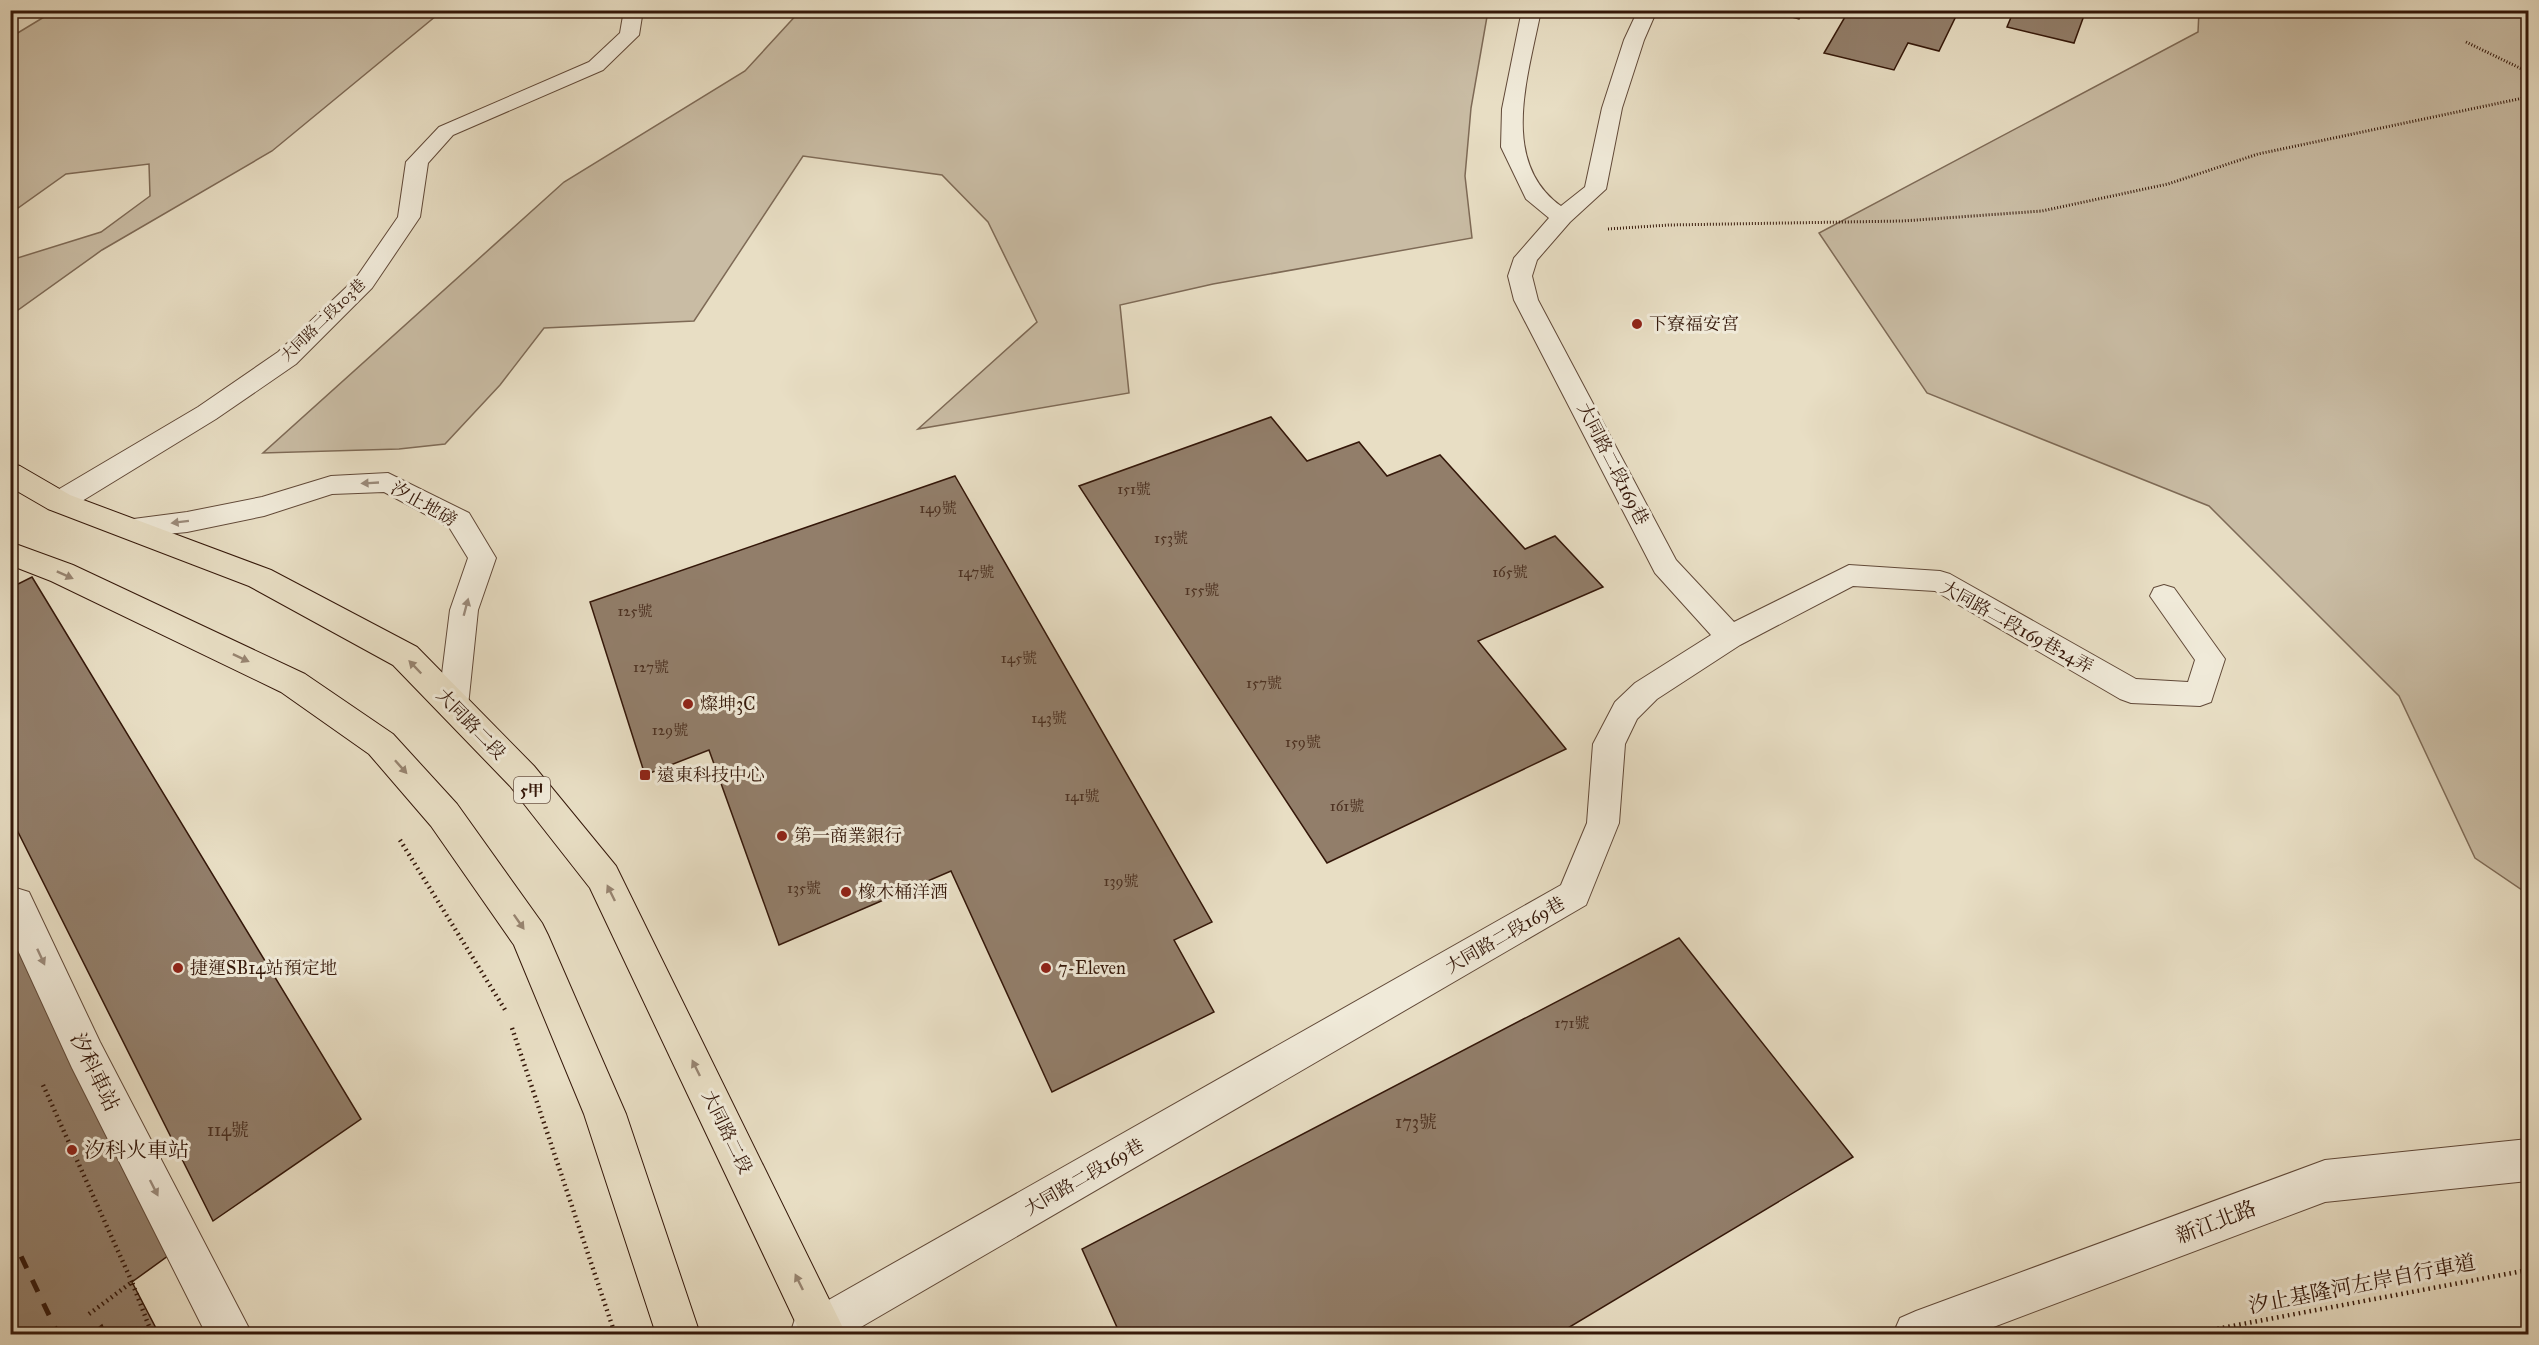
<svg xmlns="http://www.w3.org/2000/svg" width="2539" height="1345" viewBox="0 0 2539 1345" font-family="'IM FELL Great Primer','Noto Serif TC',serif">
<rect width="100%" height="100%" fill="#e8dec4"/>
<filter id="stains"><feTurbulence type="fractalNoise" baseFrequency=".00333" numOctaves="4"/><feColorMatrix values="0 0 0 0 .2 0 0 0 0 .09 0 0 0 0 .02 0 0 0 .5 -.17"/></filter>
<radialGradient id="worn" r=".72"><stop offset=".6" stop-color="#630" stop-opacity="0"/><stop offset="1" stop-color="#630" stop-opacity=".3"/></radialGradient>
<path fill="#c9bca4" stroke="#7e6a56" stroke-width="1.5" d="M54 11V10L442 11 272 151 102 250 11 315V260L101 232 150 196 149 164 66 174 11 213V37Z
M800 11H1488L1471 108 1465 176 1472 238 1213 284 1120 305 1129 393 918 429 1037 322 988 222 942 175 803 156 694 321 544 328 500 385 445 444 399 449 263 453 564 182 745 71Z
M2199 11H2528V894L2475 858 2399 696 2209 506 1927 393 1819 233 2198 32Z"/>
<path fill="#927e6a" stroke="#341709" stroke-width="1.5" d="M1765 10H1804L1799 19Z
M1849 10H1959L1939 51 1908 43 1894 70 1824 53Z
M2014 10H2086L2074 43 2007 27Z
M1271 417 1307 461 1359 442 1387 476 1440 455 1525 549 1555 536 1603 587 1478 641 1566 749 1327 863 1079 486Z
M955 476 1212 922 1174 940 1214 1012 1052 1092 951 871 779 945 709 750 645 775 590 602Z
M32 577 361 1119 213 1221 10 816V588Z
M10 892 183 1245 132 1282 159 1334H106L102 1325 90 1334H10Z
M1679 938 1853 1157 1558 1334H1120L1082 1249Z"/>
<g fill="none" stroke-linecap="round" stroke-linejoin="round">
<defs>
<path id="lane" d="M624 10H643L639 35 603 70 453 135 428 163 420 217 372 288 296 364 216 419 69 509 59 512 49 509 45 502 49 495 198 407 278 352 356 278 398 217 406 162 439 127 589 62 620 33Z
M1522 10H1541C1529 74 1498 161 1561 206L1585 187 1602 108 1624 40 1638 10H1657L1644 40 1622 108 1606 189 1570 222 1537 260 1532 276 1538 300 1676 560 1734 622 1849 565 1940 571 1950 574 2136 679 2188 682 2195 660 2150 596 2154 588 2164 585 2174 588 2225 659 2211 702 2200 706 2131 703 2120 699 1935 591 1853 586 1740 645 1657 699 1637 719 1625 744 1619 823 1586 905 849 1334H790L795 1319 1561 885 1587 823 1593 744 1615 702 1635 683 1711 635 1655 573 1514 300 1508 276 1514 258 1549 218 1526 199 1501 147 1502 109Z
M388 473 469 513 496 558 478 610 468 706 464 715 453 718 442 715 438 706 450 610 468 558 449 527 384 492 332 494 264 516 187 532 128 538 118 535 114 528 118 521 187 512 262 497 331 476Z"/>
<path id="street" d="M16 888 29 892 100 1042 252 1334H206L72 1068 10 933V890Z
M2528 1139V1181L2325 1202 1975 1334H1893L1900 1318 1916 1311 2325 1160Z"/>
<path id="primary" d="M10 463 20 466 70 495 271 570 417 647 534 766 616 866 846 1334H801L590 888 510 786 393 665 249 586 48 509 10 487Z
M10 542 73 565 305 674 393 734 457 804 542 923 548 935 626 1114 700 1334H656L584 1114 514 945 431 826 369 754 281 692 51 581 10 565Z"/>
</defs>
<use href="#lane" stroke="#614938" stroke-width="2"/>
<use href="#street" stroke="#614938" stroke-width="2"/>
<use href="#primary" stroke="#341709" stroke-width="2"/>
<path stroke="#341709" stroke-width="3" stroke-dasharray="1 2" stroke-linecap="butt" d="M2466 42 2528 72
M1608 229 1669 225 1903 221 2042 211 2168 184 2258 154 2528 97"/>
<path stroke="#341709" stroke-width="4.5" stroke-dasharray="1.5 4" stroke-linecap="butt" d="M400 840 507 1013
M512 1028 615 1334
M43 1085 132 1282
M89 1314 132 1282 152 1334
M2202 1334 2216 1329 2528 1270"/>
<use href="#lane" fill="#f0ead9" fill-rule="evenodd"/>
<use href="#street" fill="#f0ead9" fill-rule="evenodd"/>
<use href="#primary" fill="#e8dec4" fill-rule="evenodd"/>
<path stroke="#341709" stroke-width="5" stroke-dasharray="13 13" stroke-linecap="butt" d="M10 1233 58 1334"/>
</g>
<defs><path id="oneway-solid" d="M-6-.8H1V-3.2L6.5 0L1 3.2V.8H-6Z" transform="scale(1.5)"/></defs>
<g fill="#9b8b7b">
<use href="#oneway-solid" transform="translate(370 483) rotate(177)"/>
<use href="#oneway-solid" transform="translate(180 522) rotate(173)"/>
<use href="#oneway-solid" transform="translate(466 607) rotate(-75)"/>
<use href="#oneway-solid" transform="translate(41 957) rotate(65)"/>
<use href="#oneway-solid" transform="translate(154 1188) rotate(63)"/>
</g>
<g fill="#978470">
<use href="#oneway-solid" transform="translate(65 575) rotate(24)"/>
<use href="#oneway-solid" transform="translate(241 658) rotate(25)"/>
<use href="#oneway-solid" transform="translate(415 667) rotate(-134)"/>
<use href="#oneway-solid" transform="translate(401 767) rotate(48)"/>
<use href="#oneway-solid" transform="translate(611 893) rotate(-116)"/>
<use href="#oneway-solid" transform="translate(519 922) rotate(55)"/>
<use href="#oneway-solid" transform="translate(696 1068) rotate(-116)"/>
<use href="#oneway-solid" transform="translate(799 1282) rotate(-116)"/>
</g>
<g fill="#8f2418" stroke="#f0ead9" stroke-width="2">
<circle cx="1637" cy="324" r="6"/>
<circle cx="688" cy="704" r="6"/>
<rect x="639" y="769" width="12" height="12" rx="3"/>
<circle cx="782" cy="836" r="6"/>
<circle cx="846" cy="892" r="6"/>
<circle cx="178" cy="968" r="6"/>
<circle cx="1046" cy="968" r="6"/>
<circle cx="72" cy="1150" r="6"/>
</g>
<g text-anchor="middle" stroke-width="6" stroke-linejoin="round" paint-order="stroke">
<g font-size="15" fill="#341709" stroke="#f0ead9">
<text transform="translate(323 320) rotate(-44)" y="5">大同路二段103巷</text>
</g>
<g font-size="15" fill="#4c3121">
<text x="1134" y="494">151號</text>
<text x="938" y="513">149號</text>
<text x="1171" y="543">153號</text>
<text x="976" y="577">147號</text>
<text x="1510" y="577">165號</text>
<text x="1202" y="595">155號</text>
<text x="635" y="616">125號</text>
<text x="1019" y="663">145號</text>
<text x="651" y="672">127號</text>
<text x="1264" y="688">157號</text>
<text x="1049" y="723">143號</text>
<text x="670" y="735">129號</text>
<text x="1303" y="747">159號</text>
<text x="1082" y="801">141號</text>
<text x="1347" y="811">161號</text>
<text x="1121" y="886">139號</text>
<text x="804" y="893">135號</text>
<text x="1572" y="1028">171號</text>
</g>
<rect fill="#f0ead9" stroke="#6c5647" stroke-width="1.5" x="514" y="777" width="36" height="26" rx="4.5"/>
<g font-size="16" font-weight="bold" fill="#341709">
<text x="532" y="796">5甲</text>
</g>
<g font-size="18" fill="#341709" stroke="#f0ead9" text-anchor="start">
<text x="1649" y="330">下寮福安宮</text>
<text x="700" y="710">燦坤3C</text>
<text x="657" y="781">遠東科技中心</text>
<text x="794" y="842">第一商業銀行</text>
<text x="858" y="898">橡木桶洋酒</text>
<text x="190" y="974">捷運SB14站預定地</text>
<text x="1058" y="974">7-Eleven</text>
</g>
<g font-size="18" fill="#341709" stroke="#f0ead9">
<text transform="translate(1613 464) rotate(63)" y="6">大同路二段169巷</text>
<text transform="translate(424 504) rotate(29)" y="6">汐止地磅</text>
<text transform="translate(2017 627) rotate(29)" y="6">大同路二段169巷24弄</text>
<text transform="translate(471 724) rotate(46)" y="6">大同路二段</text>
<text transform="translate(1505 935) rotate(-30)" y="6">大同路二段169巷</text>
<text transform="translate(727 1132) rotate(64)" y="6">大同路二段</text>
<text transform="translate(1084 1177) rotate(-30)" y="6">大同路二段169巷</text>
</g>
<g font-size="18" fill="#4c3121">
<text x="1416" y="1128">173號</text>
<text x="228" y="1136">114號</text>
</g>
<g font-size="21" fill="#341709" stroke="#f0ead9">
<text transform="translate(95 1072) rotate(64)" y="7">汐科車站</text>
<text transform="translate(2216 1222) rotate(-21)" y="7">新江北路</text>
<text transform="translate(2362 1284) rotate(-11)" y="7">汐止基隆河左岸自行車道</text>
</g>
<g font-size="21" fill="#341709" stroke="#f0ead9" text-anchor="start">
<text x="84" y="1157">汐科火車站</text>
</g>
</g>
<rect width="2539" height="1345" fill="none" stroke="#e8dec4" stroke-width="36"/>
<rect x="12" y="12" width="2515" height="1321" fill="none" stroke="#341709" stroke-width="3"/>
<rect x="18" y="18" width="2503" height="1309" fill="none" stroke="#341709" stroke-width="1.5"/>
<rect width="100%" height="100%" filter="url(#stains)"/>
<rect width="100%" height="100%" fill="url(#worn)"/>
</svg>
